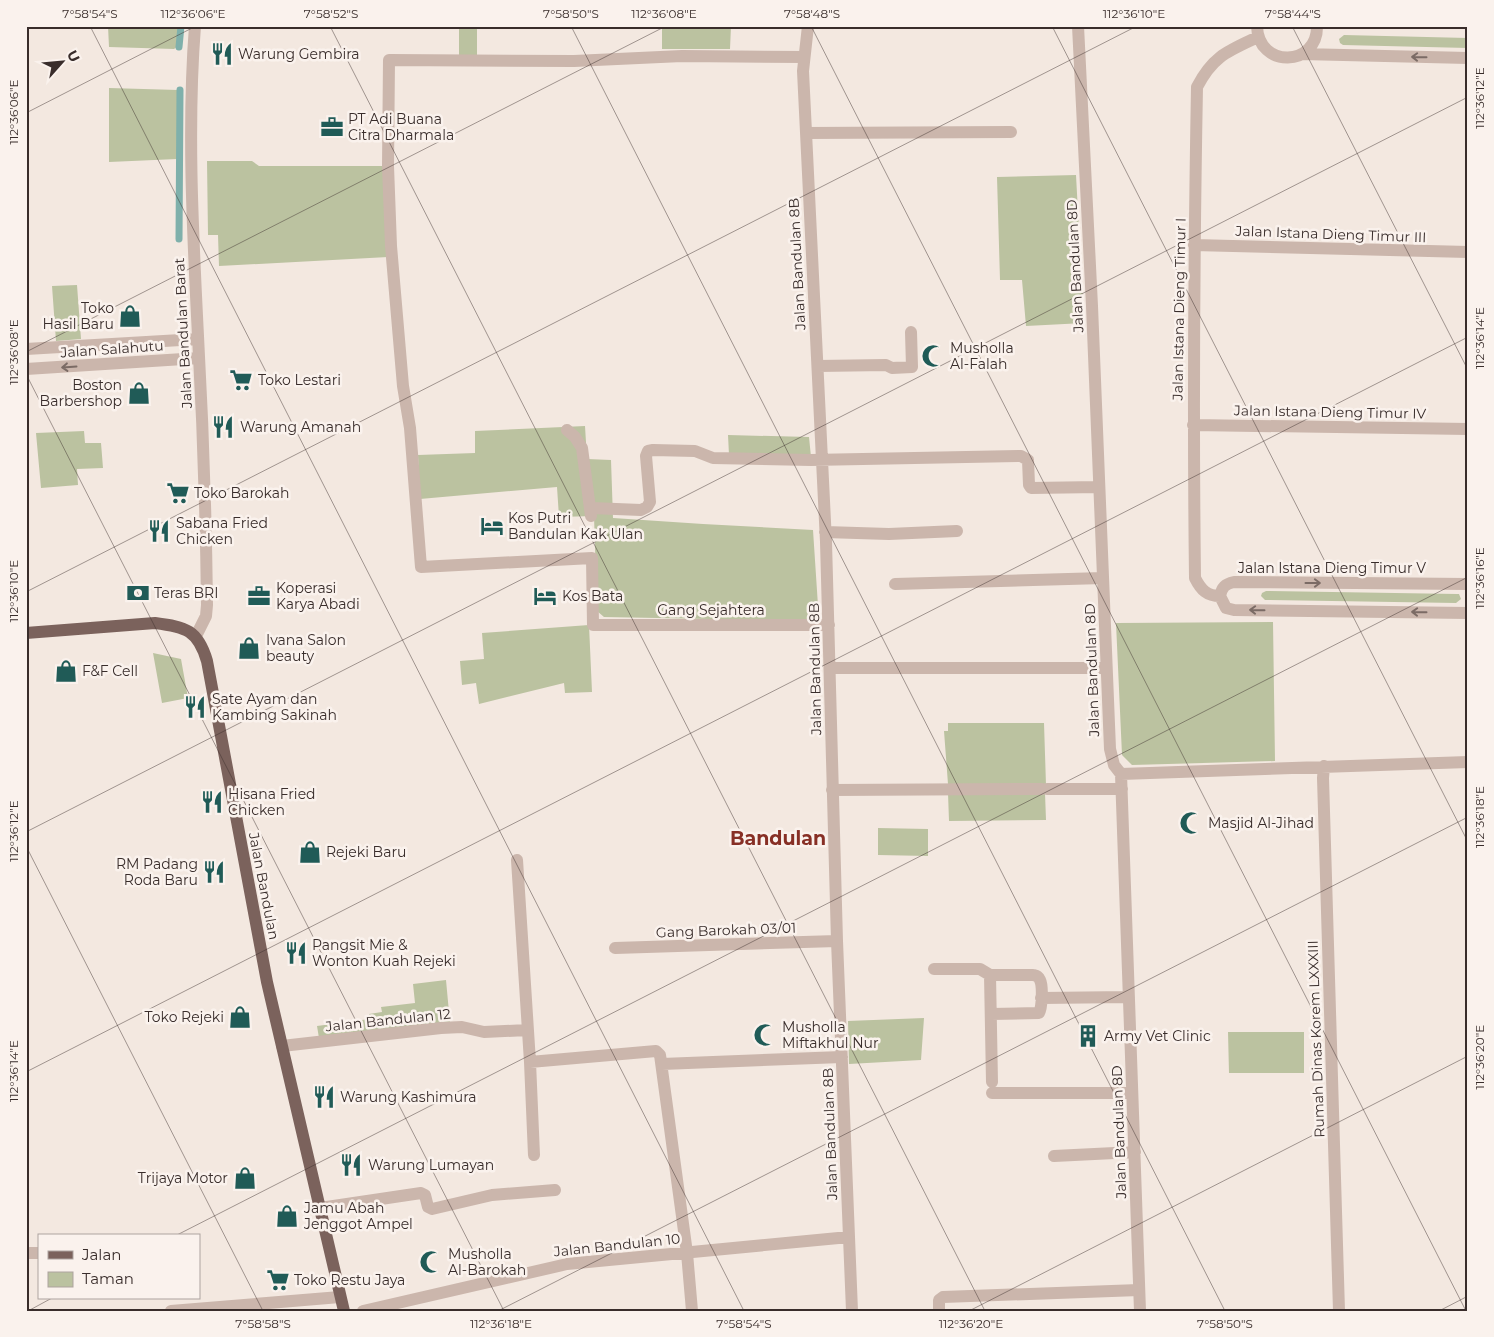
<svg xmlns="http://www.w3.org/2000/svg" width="1494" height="1337" viewBox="0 0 1494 1337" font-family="Montserrat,sans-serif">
<rect width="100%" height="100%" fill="#f3e8e0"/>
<path fill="#bbc2a0" d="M108 26H179L178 46 174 49 109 47Z
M459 26H477V56H459Z
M662 26H731L730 49H662Z
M1344 35 1468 38V48L1343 45 1340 43 1339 39Z
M109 88 178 90 177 159 109 162Z
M207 161H252L259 166H385L388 257 219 266 218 235H208Z
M1076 175 1084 323 1026 326 1022 280H1000L997 177Z
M77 285 81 339 56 341 52 286Z
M585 426 587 459 611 460 613 518 703 524 813 530 819 621 604 617 597 611 594 516 559 517 557 487 420 499 418 455 475 453V431Z
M84 431 85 443H101L103 468 77 469 78 485 41 488 36 433Z
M728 435 809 437 811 457 729 455Z
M1266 591 1457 594H1459L1461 599 1456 603 1265 600 1261 596 1262 593Z
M1273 622 1275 761 1132 765 1122 755 1116 623Z
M589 625 592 692 565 693 564 683 479 704 476 683 462 685 460 661 484 659 482 633Z
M153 653 181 659 188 698 162 703Z
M948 723H1044L1046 785 948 784 944 731H948Z
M948 793H1045L1046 820 949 821Z
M878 828 928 829V856L878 855Z
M446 980 450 1023 319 1038 317 1026 369 1019V1014L382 1012 381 1007 415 1003 413 984Z
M924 1018 921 1060 849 1064 848 1021Z
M1228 1032H1304V1073H1229Z"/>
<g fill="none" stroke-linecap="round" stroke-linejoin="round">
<path stroke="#7fb0ab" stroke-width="7" d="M179 47 181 26
M179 239 180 90"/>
<path stroke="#cbb6ac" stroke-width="12" d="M195 26C187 128 193 235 198 336 203 426 206 516 207 605L206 616 196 636
M808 26 803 71 826 542 837 941 852 1311
M1078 26 1092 306 1110 749 1114 765 1121 774 1140 1311
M1257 26C1258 69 1318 67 1317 26
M1302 54 1468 58
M804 57 682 56 574 61 389 60 388 166 391 246 403 386 410 428 421 567 592 558 593 625H829
M806 133 1011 132
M1194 245 1468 252
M26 349 198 339
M818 366 886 365 892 368 912 367 911 332
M26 369 199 358
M1193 425 1468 429
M567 430 575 437 582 448 591 516
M591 508 641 510 647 507 650 502 646 456 648 451 653 450 695 451 713 458 811 460 1021 456 1028 460 1029 485 1031 488 1099 487
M825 532 889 534 957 531
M895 584 1103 578
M1468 584 1234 582C1225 584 1222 587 1220 596L1226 608 1234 610 1468 613
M1220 596C1207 596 1201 590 1195 578 1193 414 1194 251 1197 87 1213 56 1228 51 1258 37
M830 668H1106
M1324 766 1323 778 1339 1311
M1121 774 1468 762
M1047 789H1122
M832 790 1042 789
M517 860 530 1062 534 1155
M615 948 837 941
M934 969H980L990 975H1033C1037 976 1038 976 1040 980 1043 986 1042 1008 1039 1013L991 1014
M990 975 992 1082
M1041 998 1129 997
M282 1046 441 1028 462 1027 484 1032 527 1030
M530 1062 656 1051 660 1055 687 1253 692 1311
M662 1064 842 1057
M992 1093H1132
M1054 1156 1135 1152
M320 1208 421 1193 425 1195 428 1207 432 1209 492 1195 555 1190
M26 1253H38
M171 1311 340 1297
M363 1311 567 1264 849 1237
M939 1311V1300L943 1297 1139 1290"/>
<path stroke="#7b625c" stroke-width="12" d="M26 633 155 623C186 627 198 630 207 661L267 982 344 1311"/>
</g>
<defs><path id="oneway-shaft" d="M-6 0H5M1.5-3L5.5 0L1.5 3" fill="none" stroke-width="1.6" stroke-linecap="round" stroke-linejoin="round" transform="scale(1.25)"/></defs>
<g stroke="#7b6b65">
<use href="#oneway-shaft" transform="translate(1419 57) rotate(-179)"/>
<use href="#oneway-shaft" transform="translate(69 367) rotate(176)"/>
<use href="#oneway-shaft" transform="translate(1313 583)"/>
<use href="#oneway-shaft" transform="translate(1257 610) rotate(-179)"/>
<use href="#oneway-shaft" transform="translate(1419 612) rotate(-179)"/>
</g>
<path fill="none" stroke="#392d2b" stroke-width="1" stroke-opacity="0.45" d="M90 26 744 1311M330 26 985 1311M571 26 1225 1311M811 26 1466 1311M1052 26 1468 842M1292 26 1468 370M26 113 196 26M26 352 666 26M26 374 504 1311M26 592 1137 26M26 832 1468 97M26 846 263 1311M26 1072 1468 337M175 1236 1468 577M28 1311 52 1298M498 1311 1468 817M969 1311 1468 1056M1439 1311 1468 1296"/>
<defs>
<symbol id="restaurant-bare" viewBox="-9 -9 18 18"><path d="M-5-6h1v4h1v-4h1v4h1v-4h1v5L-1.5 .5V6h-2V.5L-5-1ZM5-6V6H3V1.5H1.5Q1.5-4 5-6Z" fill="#205b57" stroke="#faf2ed" stroke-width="2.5" paint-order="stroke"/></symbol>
<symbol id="office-bare" viewBox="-9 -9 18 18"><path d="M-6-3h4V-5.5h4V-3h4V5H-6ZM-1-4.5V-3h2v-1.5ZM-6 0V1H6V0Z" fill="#205b57" stroke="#faf2ed" stroke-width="2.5" paint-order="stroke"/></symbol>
<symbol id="shop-bare" viewBox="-9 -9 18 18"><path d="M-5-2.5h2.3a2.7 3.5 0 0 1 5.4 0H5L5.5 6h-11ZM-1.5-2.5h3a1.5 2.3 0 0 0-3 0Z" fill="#205b57" stroke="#faf2ed" stroke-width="2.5" paint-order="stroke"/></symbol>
<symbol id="mosque-bare" viewBox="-9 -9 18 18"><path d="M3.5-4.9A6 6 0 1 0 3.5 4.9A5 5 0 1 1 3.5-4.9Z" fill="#205b57" stroke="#faf2ed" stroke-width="2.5" paint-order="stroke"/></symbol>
<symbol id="supermarket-bare" viewBox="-9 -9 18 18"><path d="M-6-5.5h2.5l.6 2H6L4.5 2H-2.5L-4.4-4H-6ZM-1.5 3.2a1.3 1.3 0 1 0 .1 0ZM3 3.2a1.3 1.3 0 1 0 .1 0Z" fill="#205b57" stroke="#faf2ed" stroke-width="2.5" paint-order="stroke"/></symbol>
<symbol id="hotel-bare" viewBox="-9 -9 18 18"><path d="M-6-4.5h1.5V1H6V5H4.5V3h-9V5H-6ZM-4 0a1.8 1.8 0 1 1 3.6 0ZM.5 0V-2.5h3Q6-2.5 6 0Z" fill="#205b57" stroke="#faf2ed" stroke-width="2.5" paint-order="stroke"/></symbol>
<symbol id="bank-bare" viewBox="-9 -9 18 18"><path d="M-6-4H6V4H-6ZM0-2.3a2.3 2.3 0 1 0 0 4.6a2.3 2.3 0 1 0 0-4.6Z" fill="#205b57" stroke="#faf2ed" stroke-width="2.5" paint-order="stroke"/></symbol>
<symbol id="building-bare" viewBox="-9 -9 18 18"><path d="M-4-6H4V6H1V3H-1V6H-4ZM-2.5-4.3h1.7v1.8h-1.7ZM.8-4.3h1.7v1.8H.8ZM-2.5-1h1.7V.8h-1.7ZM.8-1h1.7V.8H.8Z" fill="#205b57" stroke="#faf2ed" stroke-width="2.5" paint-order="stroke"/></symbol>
</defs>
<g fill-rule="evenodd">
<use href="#restaurant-bare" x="206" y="38" width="32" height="32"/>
<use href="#office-bare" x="316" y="111" width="32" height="32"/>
<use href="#shop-bare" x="114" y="300" width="32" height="32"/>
<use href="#mosque-bare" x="917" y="340" width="32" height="32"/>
<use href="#supermarket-bare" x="225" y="364" width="32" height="32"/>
<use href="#shop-bare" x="123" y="377" width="32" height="32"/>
<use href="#restaurant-bare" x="207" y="411" width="32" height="32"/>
<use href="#supermarket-bare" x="162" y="477" width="32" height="32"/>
<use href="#hotel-bare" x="476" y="510" width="32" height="32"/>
<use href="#restaurant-bare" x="143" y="515" width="32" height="32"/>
<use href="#bank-bare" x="122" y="577" width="32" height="32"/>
<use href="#office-bare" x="243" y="580" width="32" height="32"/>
<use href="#hotel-bare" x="529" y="580" width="32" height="32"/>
<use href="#shop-bare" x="233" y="632" width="32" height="32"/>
<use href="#shop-bare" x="50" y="655" width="32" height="32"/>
<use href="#restaurant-bare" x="179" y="691" width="32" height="32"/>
<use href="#restaurant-bare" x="196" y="786" width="32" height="32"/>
<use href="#mosque-bare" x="1175" y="807" width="32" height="32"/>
<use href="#shop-bare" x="294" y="836" width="32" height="32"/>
<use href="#restaurant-bare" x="198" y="856" width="32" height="32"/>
<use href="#restaurant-bare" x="280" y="937" width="32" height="32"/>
<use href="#shop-bare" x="224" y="1001" width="32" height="32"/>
<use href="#mosque-bare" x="749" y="1019" width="32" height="32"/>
<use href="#building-bare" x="1072" y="1020" width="32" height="32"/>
<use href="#restaurant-bare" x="308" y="1081" width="32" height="32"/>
<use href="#restaurant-bare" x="335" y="1149" width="32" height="32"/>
<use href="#shop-bare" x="229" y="1162" width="32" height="32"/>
<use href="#shop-bare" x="271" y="1200" width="32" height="32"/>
<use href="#mosque-bare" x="415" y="1246" width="32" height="32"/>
<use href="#supermarket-bare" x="262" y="1264" width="32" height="32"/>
</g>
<g text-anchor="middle" stroke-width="5" stroke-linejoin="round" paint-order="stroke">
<g font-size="14" fill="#392d2b" stroke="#faf2ed" text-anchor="start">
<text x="238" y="59">Warung Gembira</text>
<text x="348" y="124">PT Adi Buana<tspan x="348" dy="16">Citra Dharmala</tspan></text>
<text x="114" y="313" text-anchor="end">Toko<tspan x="114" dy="16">Hasil Baru</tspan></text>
<text x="950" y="353">Musholla<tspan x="950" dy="16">Al-Falah</tspan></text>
<text x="258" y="385">Toko Lestari</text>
<text x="122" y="390" text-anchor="end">Boston<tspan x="122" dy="16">Barbershop</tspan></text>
<text x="240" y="432">Warung Amanah</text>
<text x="194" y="498">Toko Barokah</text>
<text x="508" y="523">Kos Putri<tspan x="508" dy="16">Bandulan Kak Ulan</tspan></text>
<text x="176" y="528">Sabana Fried<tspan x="176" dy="16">Chicken</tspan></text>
<text x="276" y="593">Koperasi<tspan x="276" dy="16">Karya Abadi</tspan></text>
<text x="154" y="598">Teras BRI</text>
<text x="562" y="601">Kos Bata</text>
<text x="266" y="645">Ivana Salon<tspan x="266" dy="16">beauty</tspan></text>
<text x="82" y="676">F&amp;F Cell</text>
<text x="212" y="704">Sate Ayam dan<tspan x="212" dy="16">Kambing Sakinah</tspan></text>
<text x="228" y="799">Hisana Fried<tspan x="228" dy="16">Chicken</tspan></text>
<text x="1208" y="828">Masjid Al-Jihad</text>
<text x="326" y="857">Rejeki Baru</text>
<text x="198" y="869" text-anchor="end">RM Padang<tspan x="198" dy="16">Roda Baru</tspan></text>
<text x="312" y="950">Pangsit Mie &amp;<tspan x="312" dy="16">Wonton Kuah Rejeki</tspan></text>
<text x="224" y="1022" text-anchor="end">Toko Rejeki</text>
<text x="782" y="1032">Musholla<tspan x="782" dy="16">Miftakhul Nur</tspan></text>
<text x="1104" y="1041">Army Vet Clinic</text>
<text x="340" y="1102">Warung Kashimura</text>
<text x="368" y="1170">Warung Lumayan</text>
<text x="228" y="1183" text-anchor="end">Trijaya Motor</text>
<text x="304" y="1213">Jamu Abah<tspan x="304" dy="16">Jenggot Ampel</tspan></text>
<text x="448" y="1259">Musholla<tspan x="448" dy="16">Al-Barokah</tspan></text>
<text x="294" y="1285">Toko Restu Jaya</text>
</g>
<g font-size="14" fill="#392d2b" stroke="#faf2ed">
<text transform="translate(1331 234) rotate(2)" y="5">Jalan Istana Dieng Timur III</text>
<text transform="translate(797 264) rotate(-93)" y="5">Jalan Bandulan 8B</text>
<text transform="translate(1075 266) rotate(-93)" y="5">Jalan Bandulan 8D</text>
<text transform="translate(1179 309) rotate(-89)" y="5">Jalan Istana Dieng Timur I</text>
<text transform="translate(183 333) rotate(-93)" y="5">Jalan Bandulan Barat</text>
<text transform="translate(112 349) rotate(-4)" y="5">Jalan Salahutu</text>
<text transform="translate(1330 412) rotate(1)" y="5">Jalan Istana Dieng Timur IV</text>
<text x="1332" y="573">Jalan Istana Dieng Timur V</text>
<text x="711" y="615">Gang Sejahtera</text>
<text transform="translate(815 669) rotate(-91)" y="5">Jalan Bandulan 8B</text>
<text transform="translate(1092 670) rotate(-92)" y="5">Jalan Bandulan 8D</text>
<text transform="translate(264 886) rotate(79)" y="5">Jalan Bandulan</text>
<text transform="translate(726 930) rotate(-2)" y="5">Gang Barokah 03/01</text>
<text transform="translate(388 1020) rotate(-6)" y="5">Jalan Bandulan 12</text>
<text transform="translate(1316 1039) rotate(-92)" y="5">Rumah Dinas Korem LXXXIII</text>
<text transform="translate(1119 1132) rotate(-92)" y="5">Jalan Bandulan 8D</text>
<text transform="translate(830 1134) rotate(-92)" y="5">Jalan Bandulan 8B</text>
<text transform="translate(617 1245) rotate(-6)" y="5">Jalan Bandulan 10</text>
</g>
<g font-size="19" font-weight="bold" fill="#872f25" stroke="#faf2ed">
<text x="778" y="845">Bandulan</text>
</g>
</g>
<rect width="1494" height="1337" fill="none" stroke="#faf2ed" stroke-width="55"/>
<rect x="38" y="1234" width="162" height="65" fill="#faf2ed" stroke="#ada39f"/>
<rect x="48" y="1251" width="25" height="8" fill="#7b625c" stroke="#ada39f"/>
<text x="82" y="1260" font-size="15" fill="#392d2b">Jalan</text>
<rect x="48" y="1272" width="25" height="15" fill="#bbc2a0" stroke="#ada39f"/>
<text x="82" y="1284" font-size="15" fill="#392d2b">Taman</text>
<g transform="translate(62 62) rotate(63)" stroke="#faf2ed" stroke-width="4" paint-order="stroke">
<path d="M0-4L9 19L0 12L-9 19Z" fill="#392d2b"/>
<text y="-8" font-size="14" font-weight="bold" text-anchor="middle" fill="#392d2b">U</text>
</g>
<rect x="28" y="28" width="1438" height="1282" fill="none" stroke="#392d2b" stroke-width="2"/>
<g font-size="12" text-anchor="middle" fill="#392d2b">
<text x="90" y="18">7°58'54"S</text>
<text x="193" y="18">112°36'06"E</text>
<text x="331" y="18">7°58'52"S</text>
<text x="571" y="18">7°58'50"S</text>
<text x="664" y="18">112°36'08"E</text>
<text x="812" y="18">7°58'48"S</text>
<text x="1134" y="18">112°36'10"E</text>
<text x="1293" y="18">7°58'44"S</text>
<text transform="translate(1480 98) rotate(-90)" y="4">112°36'12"E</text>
<text transform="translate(14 112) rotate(-90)" y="4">112°36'06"E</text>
<text transform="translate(1480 338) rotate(-90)" y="4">112°36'14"E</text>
<text transform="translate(14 352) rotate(-90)" y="4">112°36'08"E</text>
<text transform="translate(1480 578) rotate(-90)" y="4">112°36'16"E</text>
<text transform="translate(14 591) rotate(-90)" y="4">112°36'10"E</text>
<text transform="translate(1480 817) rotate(-90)" y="4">112°36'18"E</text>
<text transform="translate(14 831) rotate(-90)" y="4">112°36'12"E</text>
<text transform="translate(1480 1057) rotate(-90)" y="4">112°36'20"E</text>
<text transform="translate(14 1071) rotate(-90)" y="4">112°36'14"E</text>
<text x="263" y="1328">7°58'58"S</text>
<text x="501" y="1328">112°36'18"E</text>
<text x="744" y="1328">7°58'54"S</text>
<text x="971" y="1328">112°36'20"E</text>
<text x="1225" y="1328">7°58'50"S</text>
</g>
</svg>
